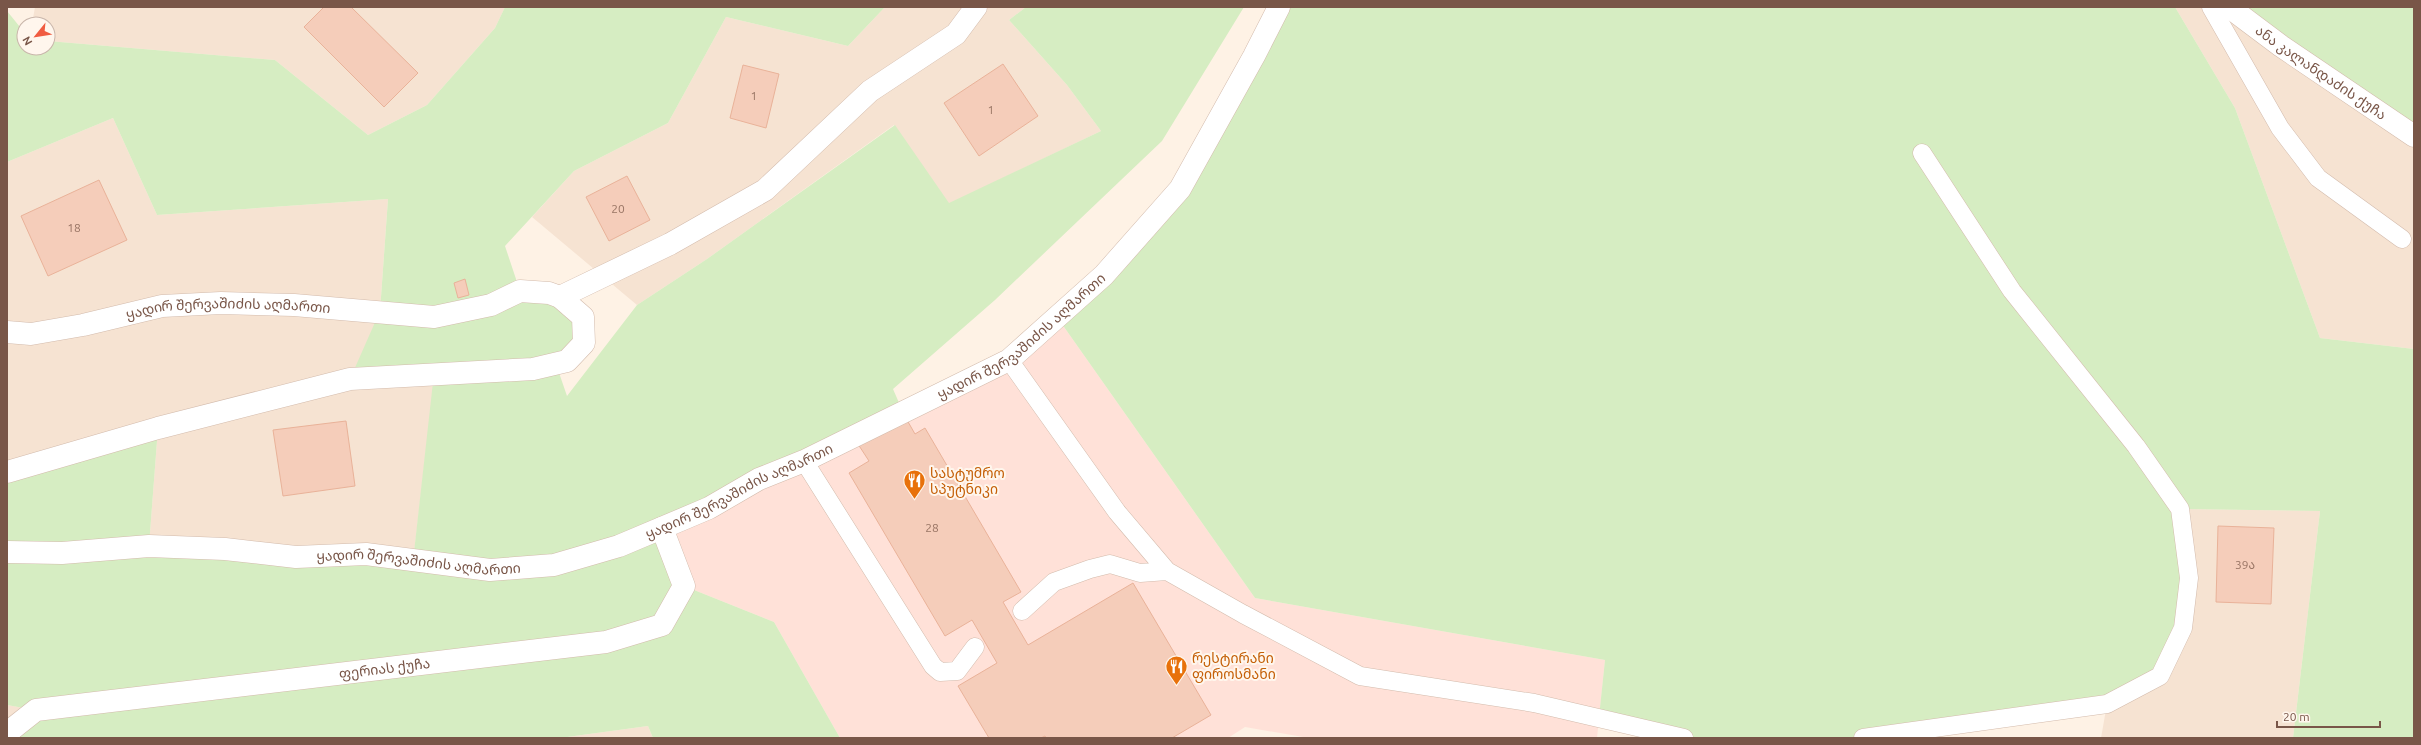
<svg xmlns="http://www.w3.org/2000/svg" width="2421" height="745" viewBox="0 0 2421 745" font-family="Ubuntu,'Noto Sans Georgian',sans-serif">
<rect width="100%" height="100%" fill="#fef2e5"/>
<path fill="#f6e3d2" d="M35 7H505L495 28 427 105 368 135 275 60 48 41V24H32Z
M885 7H1026L1009 20 1067 85 1101 131 949 204 894 125 707 259 637 305 532 217 574 171 668 123 726 17 848 46Z
M2175 7H2229L2414 136V349L2320 338 2235 108Z
M113 118 157 215 388 199 380 311 435 373 413 562 149 546 158 428 7 472V162Z
M2180 509 2320 511 2293 738H2101L2107 704Z
M7 705 36 710 7 733Z
M648 726 653 738H560Z"/>
<path fill="#ffe1d8" d="M1057 317 1255 598 1605 660 1597 738H1309L1245 727 1228 738H840L774 622 684 586 662 528 1009 360Z"/>
<path fill="#d6edc2" d="M505 7H885L848 46 726 17 668 123 574 171 505 246 520 291 560 297 584 343 556 364 567 396 637 305 707 259 895 125 949 203 1101 131 1067 85 1009 20 1026 7H1244L1162 141 995 300 893 389 903 412 663 528 684 586 774 622 840 738H653L648 726 560 738H7L35 710 7 705V472L158 428 149 546 413 561 434 373 350 379 380 311 388 199 157 215 113 118 7 162V11L24 32V48H48V41L275 60 368 135 427 105 495 28Z
M1279 7H2175L2235 108 2320 338 2414 349V738H2293L2320 511 2180 509 2189 578 2160 676 2107 704 1863 738H1684L1599 717 1605 660 1255 598 1057 317 1180 189Z
M2229 7H2414V136Z"/>
<path fill="#f5cdba" stroke="#e9b299" d="M324 7H351L418 73 384 107 304 27Z
M1003 64 1038 116 979 156 944 103Z
M743 65 779 74 766 128 730 118Z
M627 176 650 220 609 241 586 197Z
M99 180 127 240 48 276 21 216Z
M465 279 469 295 458 298 454 283Z
M903 413 915 434 925 428 1021 592 1003 602 1028 645 1133 583 1211 715 1172 738H1046L1045 736 1041 738H989L958 686 997 663 972 620 945 636 849 473 869 461 856 441Z
M346 421 355 486 283 496 273 430Z
M2218 526 2274 528 2271 604 2216 602Z"/>
<g fill="none" stroke-linecap="round" stroke-linejoin="round">
<defs>
<path id="service" d="M2211 7 2280 128 2318 178 2402 239
M1009 360 1117 512 1167 571 1243 614 1360 676 1534 703 1684 738
M804 461 933 666 940 672 957 671 975 647
M1022 611 1054 582 1090 569 1110 564 1140 573 1167 571
M1863 738 2107 704 2160 676 2183 628 2189 578 2180 509 2136 446 2012 291 1922 153"/>
<g id="minor">
<path id="s1" d="M2229 7 2281 46 2414 136"/>
<path d="M560 297 670 244 765 190 870 91 956 34 976 7"/>
<path id="s2" d="M7 733 36 710 606 642 662 625 684 586 662 528"/>
</g>
<g id="tertiary">
<path id="s3" d="M7 332 31 334 83 325 162 306 221 303 294 305 434 317 491 305 520 291 549 293 560 297 583 317 584 343 567 361 533 369 350 379 158 428 7 472"/>
<path id="s4" d="M7 552 62 553 149 546 225 549 296 557 366 554 490 570 554 565 619 546 709 508 759 479 804 461 1009 360 1104 275 1180 189 1254 56 1279 7"/>
</g>
</defs>
<use href="#service" stroke="#d3bbac" stroke-width="19"/>
<use href="#minor" stroke="#d3bbac" stroke-width="23"/>
<use href="#tertiary" stroke="#d3bbac" stroke-width="23"/>
<use href="#service" stroke="#fff" stroke-width="18"/>
<use href="#minor" stroke="#fff" stroke-width="22"/>
<use href="#tertiary" stroke="#fff" stroke-width="22"/>
</g>
<defs>
<symbol id="restaurant-pin" viewBox="-11 -11 22 30"><path d="M0 17L-7.5 6A9.5 9.5 0 1 1 7.5 6Z" fill="#e8710a" stroke="#fff6ed"/><path d="M-5-6h1v4h1v-4h1v4h1v-4h1v5L-1.5 .5V6h-2V.5L-5-1ZM5-6V6H3V1.5H1.5Q1.5-4 5-6Z" fill="#fff"/></symbol>
</defs>
<g fill-rule="evenodd">
<use href="#restaurant-pin" x="902" y="468" width="25" height="34"/>
<use href="#restaurant-pin" x="1164" y="654" width="25" height="34"/>
</g>
<g text-anchor="middle" stroke-width="4" stroke-linejoin="round" paint-order="stroke">
<g font-size="12" fill="#987464">
<text x="754" y="100">1</text>
<text x="991" y="114">1</text>
<text x="618" y="213">20</text>
<text x="74" y="232">18</text>
<text x="932" y="532">28</text>
<text x="2245" y="569">39ა</text>
</g>
<g font-size="14" fill="#795648" stroke="#fff6ed">
<text dy="5" stroke="none"><textPath href="#s1" startOffset="113">ანა კალანდაძის ქუჩა</textPath></text>
<text dy="5" stroke="none"><textPath href="#s3" startOffset="224">ყადირ შერვაშიძის აღმართი</textPath></text>
<text dy="5" stroke="none"><textPath href="#s4" startOffset="1073">ყადირ შერვაშიძის აღმართი</textPath></text>
<text dy="5" stroke="none"><textPath href="#s4" startOffset="749">ყადირ შერვაშიძის აღმართი</textPath></text>
<text dy="5" stroke="none"><textPath href="#s4" startOffset="413">ყადირ შერვაშიძის აღმართი</textPath></text>
<text dy="5" stroke="none"><textPath href="#s2" startOffset="388">ფერიას ქუჩა</textPath></text>
</g>
<g font-size="14" fill="#c56008" stroke="#fff6ed" text-anchor="start">
<text x="930" y="478">სასტუმრო<tspan x="930" dy="16">სპუტნიკი</tspan></text>
<text x="1192" y="663">რესტირანი<tspan x="1192" dy="16">ფიროსმანი</tspan></text>
</g>
</g>
<rect width="2421" height="745" fill="none" stroke="#795648" stroke-width="16"/>
<g transform="translate(36 36) rotate(240)"><circle r="19" fill="#fff6ed" stroke="#c9b6ab"/>
<path d="M0-3L7 15L0 10L-7 15Z" fill="#f05c41"/>
<text y="-6" font-size="11" font-weight="bold" text-anchor="middle" fill="#795648">N</text>
</g>
<path d="M2277 721v6h103v-6" fill="none" stroke="#795648" stroke-width="2"/>
<text x="2283" y="721" font-size="12" fill="#795648" stroke="#fff6ed" stroke-width="3" paint-order="stroke">20 m</text>
</svg>
